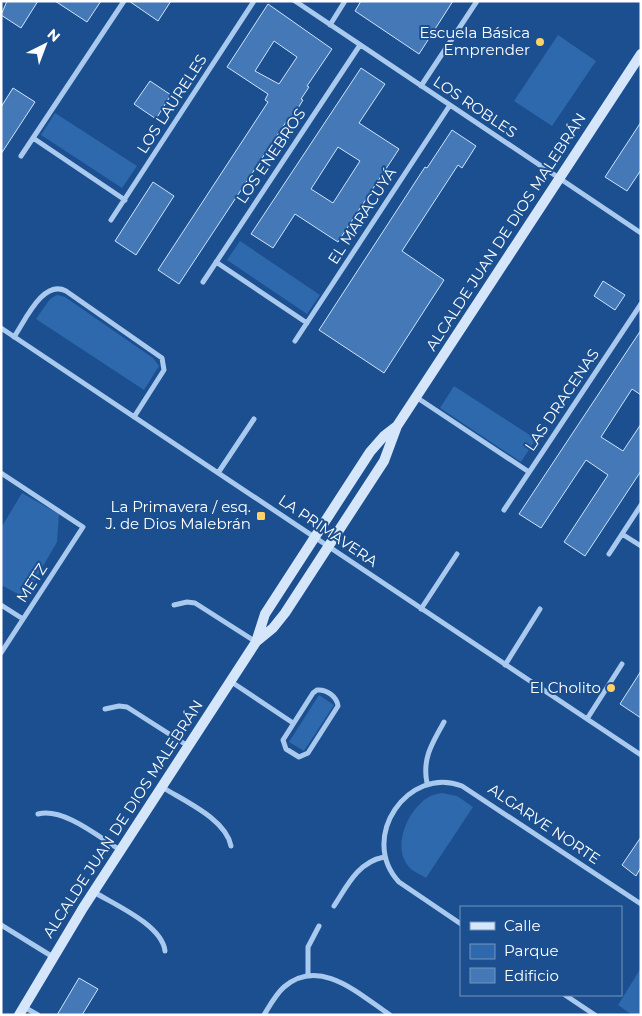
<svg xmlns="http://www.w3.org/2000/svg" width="642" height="1016" viewBox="0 0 642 1016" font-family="Montserrat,sans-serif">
<rect width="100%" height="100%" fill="#1b4f8f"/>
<path fill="#2e69ad" d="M558 35 596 61 552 126 514 101Z
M55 113 137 166 122 188 41 135Z
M240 241 320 295 307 314 227 260Z
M57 295 65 297 153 358 159 366 144 390 36 319 50 299Z
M454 386 536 439 521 462 440 408Z
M22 493 59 514 57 542 31 587 20 595 1 585V528Z
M319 695 334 705 304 751 289 742Z
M442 793 457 796 473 807 426 878C422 875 416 873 412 870 390 851 406 812 427 798 431 795 437 794 442 793Z
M641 968V1015H632L618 1005Z"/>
<path fill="#4478b7" stroke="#cfe3fa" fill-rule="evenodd" d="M7 1H38L21 28 1 15Z
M55 1H101L87 22Z
M129 1H171L158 21Z
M361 1H453L419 54 355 11Z
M268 4 332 49 307 86 309 87 301 99 303 100 292 118 290 116 179 284 158 270 268 102 265 100 268 94 227 67ZM274 41 297 57 279 84 255 71Z
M361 68 385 84 359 123 399 149 338 242 295 214 273 248 251 234ZM338 147 360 161 333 203 311 189Z
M150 81 171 95 156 119 134 104Z
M13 88 35 102 1 154V107Z
M641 122V170L627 191 605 177Z
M452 130 476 146 462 168 458 165 402 251 444 280 384 373 319 330 425 167 427 168Z
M153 182 174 196 136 255 115 241Z
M603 281 625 295 615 310 594 296Z
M641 330V395L632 389 601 437 623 451 641 424V471L585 556 564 542 608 475 586 460 541 528 519 514Z
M641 671V718L620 704Z
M641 837V867L636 876 622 865Z
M79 978 98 989 82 1015H57Z"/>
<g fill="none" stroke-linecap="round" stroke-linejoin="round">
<path stroke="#a9c9ee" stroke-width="5" d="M295 1 641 233
M330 25 345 1
M421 86 477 1
M33 138 125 200
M21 156 124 1
M111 220 254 1
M216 262 307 323
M203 282 360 45
M1 328 641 755
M14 337C25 321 43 279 66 291L162 358 164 370 134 417
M295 341 450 105
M416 397 529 472
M1 473 83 527 1 653
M218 473 254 419
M504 510 641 304
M622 534 641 546
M609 554 641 505
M1 605 23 619
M174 605 187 602 195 603 256 642
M421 609 457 554
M505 665 540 609
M230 681 293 723
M317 690C327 689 337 697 338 706L308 753 299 757 286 749 283 740 313 693Z
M105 709 119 706 127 707 188 746
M587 719 622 664
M427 783C422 759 432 743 444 722
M162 787C184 801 226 819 231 846
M38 814C63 807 99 837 120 850
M94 892C115 905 162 925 165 951
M334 906C347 886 358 862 384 857
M461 924 399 882C358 838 408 765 462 786L641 904
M1 925 53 957
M308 975V947L319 926
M565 995 595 1015
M24 1007 38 1015
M264 1015C270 1005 276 994 284 987 320 956 360 995 390 1015"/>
<path stroke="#d6e6fa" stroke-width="10" d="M256 642 265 614 370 452 384 436 397 426
M19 1015 83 908 256 642 273 628 285 613 384 461 397 426 641 54"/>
</g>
<g fill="#ffd166" stroke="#1b4f8f" stroke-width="2">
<circle cx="540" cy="42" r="5"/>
<rect x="256" y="511" width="10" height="10" rx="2.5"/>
<circle cx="611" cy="688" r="5"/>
</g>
<g text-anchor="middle" stroke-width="4" stroke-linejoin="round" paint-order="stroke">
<g font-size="15" fill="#fff" stroke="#1b4f8f" text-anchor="end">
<text x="530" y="38">Escuela Básica<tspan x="530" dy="17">Emprender</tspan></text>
<text x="251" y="512">La Primavera / esq.<tspan x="251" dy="17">J. de Dios Malebrán</tspan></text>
<text x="601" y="693">El Cholito</text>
</g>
<g font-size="15" fill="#fff" stroke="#1b4f8f">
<text transform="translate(172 104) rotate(-57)" y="5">LOS LAURELES</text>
<text transform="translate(475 107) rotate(34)" y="5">LOS ROBLES</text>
<text transform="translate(271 156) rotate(-56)" y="5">LOS ENEBROS</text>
<text transform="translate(362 216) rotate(-57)" y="5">EL MARACUYÁ</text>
<text transform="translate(506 232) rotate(-57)" y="5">ALCALDE JUAN DE DIOS MALEBRÁN</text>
<text transform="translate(562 400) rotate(-56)" y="5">LAS DRACENAS</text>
<text transform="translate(328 531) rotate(34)" y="5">LA PRIMAVERA</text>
<text transform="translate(32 583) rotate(-57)" y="5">METZ</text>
<text transform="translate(123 819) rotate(-57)" y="5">ALCALDE JUAN DE DIOS MALEBRÁN</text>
<text transform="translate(544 824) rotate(34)" y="5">ALGARVE NORTE</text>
</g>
</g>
<rect width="642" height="1016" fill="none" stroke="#ffffff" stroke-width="5"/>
<rect x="460" y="906" width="162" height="90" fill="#1b4f8f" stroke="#7695bc"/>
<rect x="470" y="922" width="25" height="8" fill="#d6e6fa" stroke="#7695bc"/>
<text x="504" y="931" font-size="15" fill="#ffffff">Calle</text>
<rect x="470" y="944" width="25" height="15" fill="#2e69ad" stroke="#7695bc"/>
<text x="504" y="956" font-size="15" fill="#ffffff">Parque</text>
<rect x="470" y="968" width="25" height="15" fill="#4478b7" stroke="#7695bc"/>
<text x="504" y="981" font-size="15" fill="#ffffff">Edificio</text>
<g transform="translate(45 45) rotate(42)" stroke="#1b4f8f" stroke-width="4" paint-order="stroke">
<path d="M0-4L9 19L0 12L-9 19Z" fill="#ffffff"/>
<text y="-8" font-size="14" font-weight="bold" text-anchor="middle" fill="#ffffff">N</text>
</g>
</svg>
